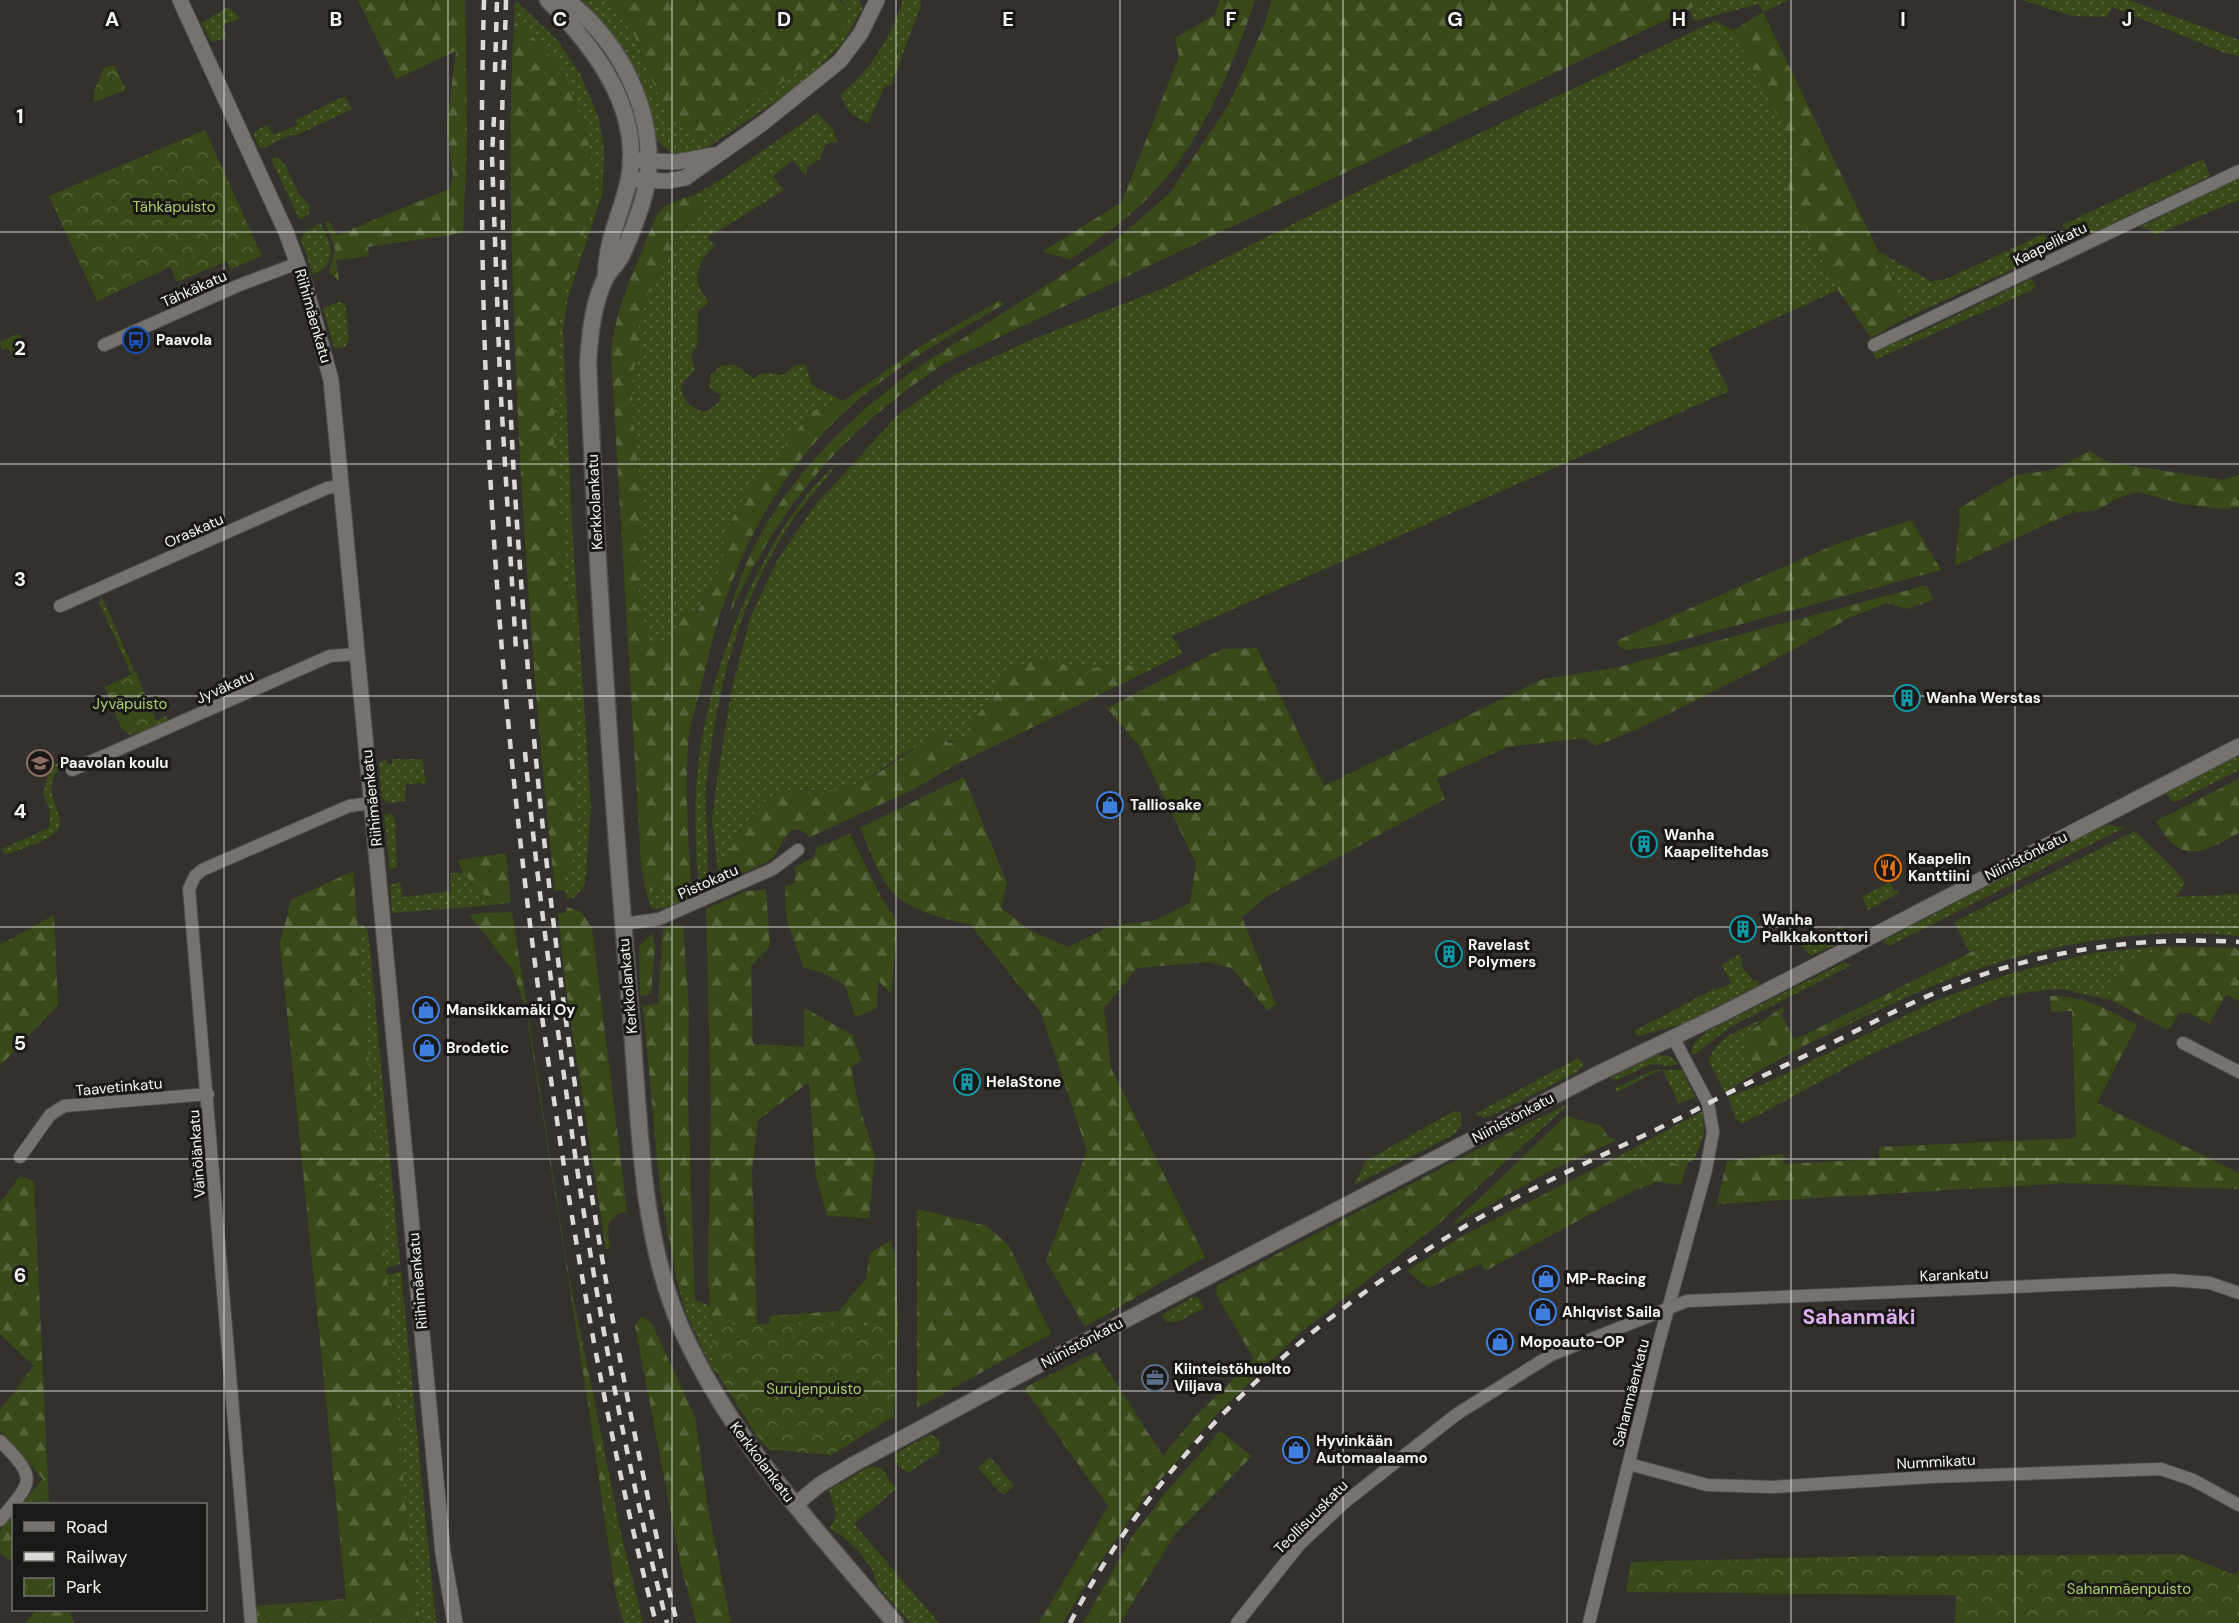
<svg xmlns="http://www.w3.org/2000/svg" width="2239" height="1623" viewBox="0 0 2239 1623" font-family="'DM Sans',sans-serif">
<defs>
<pattern id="grass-dots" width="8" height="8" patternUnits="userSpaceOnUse" patternTransform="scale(1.5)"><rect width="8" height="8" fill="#384a19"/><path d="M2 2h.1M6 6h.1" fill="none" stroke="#55653b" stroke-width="1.8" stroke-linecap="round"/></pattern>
<pattern id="forest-firs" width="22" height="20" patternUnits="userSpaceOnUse" patternTransform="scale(1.5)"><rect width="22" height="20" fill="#384a19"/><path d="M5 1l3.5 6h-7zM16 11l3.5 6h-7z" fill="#55653b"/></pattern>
<pattern id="park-crowns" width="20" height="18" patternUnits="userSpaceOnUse" patternTransform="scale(1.5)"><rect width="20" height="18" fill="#384a19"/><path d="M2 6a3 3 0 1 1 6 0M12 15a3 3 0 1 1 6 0" fill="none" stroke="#55653b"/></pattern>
</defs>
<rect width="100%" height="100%" fill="#34312d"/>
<path fill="url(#grass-dots)" d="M515 0 557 40 581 75 599 119 604 151 602 194 568 297 563 330 572 525 591 808 585 884 575 897 566 899V893L562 890 563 876 571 865 578 818 572 787 576 763V646L566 574 554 446 556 338 565 293 594 201 592 167 588 134 561 69 536 40 514 21Z
M575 0H608L634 35 667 117 702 139 798 71 842 34 847 8 842 0H859L863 8 843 42 804 82 703 151 682 155 671 153 656 139Z
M903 0H921V5L891 86 885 85 868 123C854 118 845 109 841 94 870 71 892 36 903 0Z
M1709 0H1789L1763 12 1759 4 1694 21 1689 9Z
M2023 0H2129L2239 40V56L2225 53 2112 7 2107 17 2072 16Z
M228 7 240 18 222 26 227 38 211 42 201 23Z
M1715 21 1734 31 1800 159 1786 190 1838 290 1708 349 1729 391 1172 636 1183 653 1144 673 1127 664 1085 669 1055 662H1029L1010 671 973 721 968 738C953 742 926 742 914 748 891 760 872 780 847 787 821 794 789 784 767 800 749 813 730 851 718 871L712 820 716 787 731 693 750 618 778 559 815 505 899 414 956 374 1031 340 1169 286 1377 182Z
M345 96 352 109 297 135H290L264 148 259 147 254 136 255 131 267 125 274 135 297 125 296 120Z
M817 113 833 130 837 142 826 144 820 159 807 167 806 176 793 160 773 176 784 190 707 238 715 245C695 266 690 278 709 302L698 312 697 346 691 355 695 370 681 385C682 401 690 408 705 412L718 403 721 395 709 387 711 375 720 366 735 365 753 378 764 373 784 375 794 366 805 364 812 385 843 401 813 410 724 534 723 564 695 614 688 605 676 618 681 632C673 644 662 646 648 642L638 588 643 506 633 422 632 373 641 348 638 323 642 305 686 221 700 207 694 195 719 181Z
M276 157 284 163 299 194 310 206 309 214 300 220 271 159Z
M2203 159 2210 176 2080 239 2070 234 2062 225Z
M2239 178V200L2154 235 2151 230 2140 227Z
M320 223C333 245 339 262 313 275L301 239 304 233Z
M2044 234 2053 251 1906 318 1878 251 1930 281 1946 279Z
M2031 279 2036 287 2026 293 1876 359 1873 352 1915 335Z
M339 302 345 304 349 340 345 347 334 348 323 308Z
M838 462C824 482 807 500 793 519 737 603 718 686 706 785 703 818 713 857 704 889L699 891C696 850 693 809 698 768 708 669 763 529 838 462Z
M101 595 156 721 166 716 168 720C153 726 134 742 121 727L105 687 132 675 99 603Z
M2239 755V770L2178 801 2172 802 2166 792Z
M386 759 387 764H392V759H422L426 783 406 784 405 801 389 803 382 799 379 762Z
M57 763 59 770C36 793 74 819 53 834 40 844 20 849 5 855L2 849 49 828 50 811 43 794 50 768Z
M389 814 393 815 395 821 397 867 390 870 384 816Z
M2103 825 2126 827 1889 946 1883 941Z
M2135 831 2173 868 2185 883 2176 897 2239 894V936C2150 926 2051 943 1966 973 1910 993 1855 1022 1801 1047L1984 950 1979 948 1969 951 1954 922Z
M450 873H463L494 905 392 913 390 885 400 882 403 897 451 891Z
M691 880 692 896 665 908 652 909 646 891Z
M1890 882 1894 891 1897 890 1899 893 1868 910 1862 897Z
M357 925H363L367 930 369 939 400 1264 386 1268Z
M1841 926 1845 931 1837 944 1810 956 1796 939 1807 933 1812 940Z
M2165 946 2121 965 2111 1000 2061 989 2027 992 1998 999 1869 1055 1742 1124 1735 1117 1728 1097 1766 1083 1937 1000 2015 972 2093 953Z
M1740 954 1743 968 1753 980 1759 981 1758 985 1685 1023 1639 1036 1634 1031 1714 989 1715 991 1731 983 1722 965Z
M1845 962 1852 965 1730 1027 1694 1055 1691 1054 1694 1043 1708 1031Z
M1763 1019 1748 1033V1054L1755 1073 1725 1092 1709 1062C1714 1037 1743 1029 1763 1019Z
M1657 1055 1670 1056 1678 1064 1671 1066 1651 1064 1617 1080 1610 1078Z
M1578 1058 1584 1064 1577 1072 1493 1115 1484 1118 1475 1114Z
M1654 1070H1682L1695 1097 1679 1104 1663 1071H1657L1617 1092 1615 1089Z
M1569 1104 1517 1151 1522 1126Z
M1454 1111 1460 1112C1464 1122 1461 1128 1453 1135L1354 1185 1366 1161Z
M1703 1111 1704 1134 1693 1162 1689 1161 1686 1167 1659 1159 1630 1170 1619 1156Z
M401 1272 436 1623H422L413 1594 386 1275Z
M677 1280 695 1300 710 1306 716 1371H713L686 1313Z
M1193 1297H1198L1204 1308 1180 1321 1166 1322 1162 1316 1165 1313Z
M596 1409 620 1529 643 1623H624L616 1596 624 1572 607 1494Z
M931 1434 939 1440V1452L910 1472C900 1471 898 1464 894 1456L896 1453Z
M990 1457 1014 1486 1003 1495 978 1468Z
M871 1466 882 1469 896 1489 854 1524 939 1623H910L877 1585 873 1571 858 1550 840 1534 830 1529 836 1515 829 1490Z"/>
<path fill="url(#forest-firs)" d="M358 0H465L467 141 463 233 368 247 369 256 336 260 339 281 329 271 335 250 325 222 329 221 337 235 449 189 453 177 447 125 456 51 396 79Z
M608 0H839L847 8 842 34 798 71 702 139 667 117 634 35Z
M1220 0H1255C1231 72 1199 149 1143 203 1120 224 1095 241 1071 259L1042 252 1122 202 1179 56 1175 38 1215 15Z
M1272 0H1708L945 363C845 429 780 504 730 613 753 511 838 424 920 366L1111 244 1169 194 1229 104 1263 28Z
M1763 12 1891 278 1906 318 1871 338 1838 290 1786 190 1800 159 1733 31Z
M514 21 536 40 561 69 588 134 592 167 594 201 565 293 556 338 554 446 566 574 576 646V763L572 787 578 818 577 847 571 865 563 876 562 890 555 891C537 727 525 562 517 397 512 272 507 146 514 21Z
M694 195 700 207 686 221 642 305 638 323 641 348 632 373 633 422 643 506 638 588 648 642C662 646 673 644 681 632L675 618 688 604 696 614 723 564 724 534 743 499 813 410 843 401 924 344 1000 300 1004 304C952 335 895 366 850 407 768 481 727 572 703 678 698 699 690 722 688 744 685 790 688 835 691 880L646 891 641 864 611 354C615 306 638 262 656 217 663 203 680 200 694 195Z
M2090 451 2107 462 2224 480 2239 475V507L2224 509 2182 504 2138 492 2118 498 2097 510 2071 513 1955 566C1956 546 1961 528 1959 508L2016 475 2053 470Z
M1911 520 1941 570 1660 646 1625 650 1617 645 1618 640 1834 545Z
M1927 585 1933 600 1907 609 1887 603 1851 617 1758 669 1640 728 1596 746 1584 738 1508 747 1437 779 1445 799 1269 895 1242 917 1276 1004 1268 1011 1232 968 1208 962 1137 968 1104 1008 1111 1068 1205 1257 1085 1327 1046 1261 1087 1151 1041 1013 970 924C944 919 907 911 889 888 877 872 869 847 860 828L964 777 1007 883 1001 908 1029 930 1068 947 1109 927 1156 920 1190 903 1196 863 1139 746 1107 708 1222 649 1257 648 1324 786 1543 679 1615 668Z
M1029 661 1055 662 1085 669 1127 664 1144 673 957 764 914 789 810 837C785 814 784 850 770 860 759 867 744 872 731 878L718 871C730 851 749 813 767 800 789 784 822 795 848 787 880 776 907 753 934 735L943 734 948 743 967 738 973 721 1010 671Z
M2239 779V833C2202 853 2181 866 2156 821Z
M850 834 881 897 894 916 897 927 891 994 878 980 877 1008 855 1017 845 985 825 974 803 967C794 934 782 923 786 886L795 883V867L814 857 816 848Z
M506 853 511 903 494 905 463 873 458 860Z
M353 871 413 1594 422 1623H257L256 1606 346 1599 280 943 291 900Z
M766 890 770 946 751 966 753 1044 804 1047V1008L853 1035 861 1060 851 1068 858 1103 875 1155 869 1218 827 1216 816 1176 809 1082 758 1120 752 1169 757 1324 748 1364 714 1368 708 1276 711 1107 706 909 746 891Z
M567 907 581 912 592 928 627 1211C603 1218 608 1228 610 1249H606L566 990 558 914 566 912Z
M512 912 569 1277 596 1409 607 1494 624 1572 616 1596 589 1410 526 1010 513 971 469 914Z
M54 915 58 1005 0 1066V945Z
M672 925 683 926 689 1009 688 1101 695 1300 677 1280 660 1190 643 1006 658 1004 663 930Z
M653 933 655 948 651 994 640 996 639 947Z
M2165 946 2239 948V1001L2226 995 2209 1024 2189 1013H2180L2168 1030 2111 1000 2121 964Z
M1979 948 1985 950 1859 1015 1755 1073 1748 1054V1033L1782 1007 1785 1012 1781 1014 1794 1040Z
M2050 996C2082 995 2109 1010 2137 1025L2097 1103 2239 1173V1189L2069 1183 1717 1204 1727 1161 1783 1154 1784 1164 1879 1159V1147L2076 1138 2072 1011 2051 1012Z
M1566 1116 1601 1126 1609 1138 1617 1140 1552 1170 1449 1227Z
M1522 1126 1517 1151 1436 1226 1301 1332 1216 1415 1142 1501 1090 1577 1063 1623H1039L1108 1506 1024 1388 1096 1352 1163 1456 1193 1419 1254 1359 1217 1296 1216 1286Z
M1619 1156 1630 1170 1659 1159 1686 1167 1681 1185 1658 1182 1633 1191 1485 1271 1481 1263 1429 1288 1407 1271 1464 1235Z
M20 1176 34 1181 49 1504H22L43 1479 0 1431V1410L34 1366 0 1334V1203Z
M917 1209 987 1226 1009 1246 1051 1334 917 1408Z
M890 1241 895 1254 898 1325 883 1337 894 1416 831 1455 769 1449 758 1438 770 1316 839 1311 866 1279 870 1253Z
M641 1317 651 1322 695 1417 708 1508 731 1623H696L681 1565 635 1326Z
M1220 1431 1252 1456 1175 1534 1120 1623H1083L1132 1537 1166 1492Z
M13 1515V1562L0 1553V1531Z
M36 1610H69L74 1623H25Z"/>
<path fill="url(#park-crowns)" d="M114 65 126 90 94 102V91L104 68Z
M205 130 262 256 231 269 227 261 177 282 170 267 97 301 49 196Z
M19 333 28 352 13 359 8 348 2 350 0 342Z
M136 672 157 725 130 735 121 727 105 687Z
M711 1324 898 1325 894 1416 831 1455 769 1449 758 1438 714 1368Z
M2182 1554 2235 1575 2239 1570V1623H1955L1956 1595 1626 1592 1631 1562 1877 1556Z"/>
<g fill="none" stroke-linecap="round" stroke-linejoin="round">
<defs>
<path id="minor" d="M104 345 237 286 298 263
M1874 345 2239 171
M60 606 327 488 342 486
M72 770 330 656 358 654
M623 924 659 919 773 869 798 850
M2183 1043 2239 1072
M20 1157 50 1115 64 1106 208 1094
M0 1441C39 1480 32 1481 0 1520
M1629 1464 1707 1485 1772 1487 1930 1477 2161 1469 2193 1480 2239 1505
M251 1623 189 889 195 876 202 870 349 806 372 803
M1237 1623 1300 1544 1345 1502 1457 1414 1551 1355 1687 1301 2171 1280 2210 1283 2239 1293
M1589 1623 1656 1353 1706 1170 1713 1132 1708 1103 1673 1037"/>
<path id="tertiary" d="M180 0 286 232 304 281 331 380 443 1553 455 1623
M630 160 676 162 714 155
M637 180 668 181 685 178 763 123 840 61 861 33 877 0
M795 1505 819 1485 854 1464 1003 1384 1597 1074 1722 1014 2239 746"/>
<path id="secondary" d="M548 0C594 47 642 108 629 179 622 214 606 238 606 277
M566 0C625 44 665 129 642 203 636 221 629 242 620 258 616 265 610 270 606 277 593 302 590 334 588 362 597 577 612 792 630 1006 640 1113 638 1231 682 1330 733 1443 816 1529 895 1623"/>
</defs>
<use href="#minor" stroke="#504e4a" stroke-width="14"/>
<use href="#tertiary" stroke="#504e4a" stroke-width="17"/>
<use href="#secondary" stroke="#504e4a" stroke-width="19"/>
<use href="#minor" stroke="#76736e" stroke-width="12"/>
<use href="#tertiary" stroke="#76736e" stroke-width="15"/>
<use href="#secondary" stroke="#76736e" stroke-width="16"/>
<path stroke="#dbdad7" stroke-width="4.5" stroke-dasharray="10 10" stroke-linecap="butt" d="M484 0C474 358 498 712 549 1066 576 1253 608 1440 656 1623
M506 0C505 52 501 104 502 156 502 257 508 359 513 460 525 661 543 859 571 1057 598 1248 631 1437 677 1623
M495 72 497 0
M494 117 492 156 500 380 516 650
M525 752C534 853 547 953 561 1053 586 1245 619 1436 667 1623
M1070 1623C1162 1446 1315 1312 1486 1214 1558 1173 1635 1142 1707 1104 1747 1083 1788 1064 1828 1045 1872 1023 1916 999 1962 982 2049 949 2146 936 2239 942"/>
</g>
<path fill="none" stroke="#f6f5f2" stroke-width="1.5" stroke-opacity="0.55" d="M224 0V1623M448 0V1623M672 0V1623M896 0V1623M1120 0V1623M1343 0V1623M1567 0V1623M1791 0V1623M2015 0V1623M0 232H2239M0 464H2239M0 696H2239M0 927H2239M0 1159H2239M0 1391H2239"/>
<defs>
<symbol id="bus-ring" viewBox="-11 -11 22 22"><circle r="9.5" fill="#1a1917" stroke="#1a4fb4" stroke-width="1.5"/><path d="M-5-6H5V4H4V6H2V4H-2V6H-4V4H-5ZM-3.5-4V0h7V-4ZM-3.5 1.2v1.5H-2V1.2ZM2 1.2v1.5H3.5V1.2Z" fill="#1a4fb4"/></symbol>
<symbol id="building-ring" viewBox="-11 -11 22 22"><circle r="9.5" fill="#1a1917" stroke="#0f9aa8" stroke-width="1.5"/><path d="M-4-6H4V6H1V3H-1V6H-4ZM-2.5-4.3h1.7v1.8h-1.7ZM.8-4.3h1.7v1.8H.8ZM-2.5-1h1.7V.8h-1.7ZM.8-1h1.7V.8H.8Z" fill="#0f9aa8"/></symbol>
<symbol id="school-ring" viewBox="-11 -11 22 22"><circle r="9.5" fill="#1a1917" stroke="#8d6e63" stroke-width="1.5"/><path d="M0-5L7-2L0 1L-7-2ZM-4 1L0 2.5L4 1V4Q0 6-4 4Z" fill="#8d6e63"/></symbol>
<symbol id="shop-ring" viewBox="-11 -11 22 22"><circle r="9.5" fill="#1a1917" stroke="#3f7fe0" stroke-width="1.5"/><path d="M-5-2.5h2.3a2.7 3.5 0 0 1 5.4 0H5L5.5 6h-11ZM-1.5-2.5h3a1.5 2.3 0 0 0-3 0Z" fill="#3f7fe0"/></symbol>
<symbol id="restaurant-ring" viewBox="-11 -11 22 22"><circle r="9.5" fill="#1a1917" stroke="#e8710a" stroke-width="1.5"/><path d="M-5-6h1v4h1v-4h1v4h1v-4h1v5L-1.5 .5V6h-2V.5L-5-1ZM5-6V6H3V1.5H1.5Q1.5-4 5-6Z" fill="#e8710a"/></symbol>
<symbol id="office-ring" viewBox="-11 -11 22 22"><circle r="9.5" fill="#1a1917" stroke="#5c6f8a" stroke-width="1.5"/><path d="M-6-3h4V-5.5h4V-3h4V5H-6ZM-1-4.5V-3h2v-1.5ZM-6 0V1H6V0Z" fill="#5c6f8a"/></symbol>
</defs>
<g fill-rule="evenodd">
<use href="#bus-ring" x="121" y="325" width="30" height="30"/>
<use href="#building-ring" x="1892" y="683" width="30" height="30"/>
<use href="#school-ring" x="25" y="748" width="30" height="30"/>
<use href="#shop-ring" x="1095" y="790" width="30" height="30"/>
<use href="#building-ring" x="1629" y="829" width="30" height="30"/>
<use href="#restaurant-ring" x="1873" y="853" width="30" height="30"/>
<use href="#building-ring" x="1728" y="914" width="30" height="30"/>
<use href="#building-ring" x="1434" y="939" width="30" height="30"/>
<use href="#shop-ring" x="411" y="995" width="30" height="30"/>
<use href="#shop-ring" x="412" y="1033" width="30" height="30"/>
<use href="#building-ring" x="952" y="1067" width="30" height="30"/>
<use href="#shop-ring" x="1531" y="1264" width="30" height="30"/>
<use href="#shop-ring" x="1528" y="1297" width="30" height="30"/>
<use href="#shop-ring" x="1485" y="1327" width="30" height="30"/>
<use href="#office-ring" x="1140" y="1363" width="30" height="30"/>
<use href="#shop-ring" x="1281" y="1435" width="30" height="30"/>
</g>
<g text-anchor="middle" stroke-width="6" stroke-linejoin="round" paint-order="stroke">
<g font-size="15" fill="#a9d06d" stroke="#1a1917">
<text x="174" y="212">Tähkäpuisto</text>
<text x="130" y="709">Jyväpuisto</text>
<text x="814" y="1394">Surujenpuisto</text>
<text x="2129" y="1594">Sahanmäenpuisto</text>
</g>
<g font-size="15" fill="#f6f5f2" stroke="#1a1917">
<text transform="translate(2050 244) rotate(-26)" y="5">Kaapelikatu</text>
<text transform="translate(194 289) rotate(-24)" y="5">Tähkäkatu</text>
<text transform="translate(313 316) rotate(74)" y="5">Riihimäenkatu</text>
<text transform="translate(595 502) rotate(-93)" y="5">Kerkkolankatu</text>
<text transform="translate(194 531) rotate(-24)" y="5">Oraskatu</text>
<text transform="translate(225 687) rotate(-24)" y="5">Jyväkatu</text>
<text transform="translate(372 798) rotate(-96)" y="5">Riihimäenkatu</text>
<text transform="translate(2026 856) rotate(-27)" y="5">Niinistönkatu</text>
<text transform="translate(708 882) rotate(-24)" y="5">Pistokatu</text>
<text transform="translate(628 986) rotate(-95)" y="5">Kerkkolankatu</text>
<text transform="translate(119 1087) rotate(-5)" y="5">Taavetinkatu</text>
<text transform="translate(1513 1118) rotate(-28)" y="5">Niinistönkatu</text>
<text transform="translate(197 1154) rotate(-94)" y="5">Väinölänkatu</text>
<text transform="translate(1954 1275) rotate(-2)" y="5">Karankatu</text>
<text transform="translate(418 1281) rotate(-95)" y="5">Riihimäenkatu</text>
<text transform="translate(1082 1343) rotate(-28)" y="5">Niinistönkatu</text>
<text transform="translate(1631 1393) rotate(-76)" y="5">Sahanmäenkatu</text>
<text transform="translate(762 1462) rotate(53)" y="5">Kerkkolankatu</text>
<text transform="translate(1936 1462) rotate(-3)" y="5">Nummikatu</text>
<text transform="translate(1311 1517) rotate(-45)" y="5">Teollisuuskatu</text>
</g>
<g font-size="15" font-weight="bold" fill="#f6f5f2" stroke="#1a1917" text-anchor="start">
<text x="156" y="345">Paavola</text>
<text x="1926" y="703">Wanha Werstas</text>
<text x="60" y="768">Paavolan koulu</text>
<text x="1130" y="810">Talliosake</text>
<text x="1664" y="840">Wanha<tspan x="1664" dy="17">Kaapelitehdas</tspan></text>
<text x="1908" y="864">Kaapelin<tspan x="1908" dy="17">Kanttiini</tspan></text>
<text x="1762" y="925">Wanha<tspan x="1762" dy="17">Palkkakonttori</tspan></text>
<text x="1468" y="950">Ravelast<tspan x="1468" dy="17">Polymers</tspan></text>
<text x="446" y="1015">Mansikkamäki Oy</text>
<text x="446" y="1053">Brodetic</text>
<text x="986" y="1087">HelaStone</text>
<text x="1566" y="1284">MP-Racing</text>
<text x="1562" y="1317">Ahlqvist Saila</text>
<text x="1520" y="1347">Mopoauto-OP</text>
<text x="1174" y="1374">Kiinteistöhuolto<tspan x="1174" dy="17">Viljava</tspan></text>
<text x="1316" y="1446">Hyvinkään<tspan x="1316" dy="17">Automaalaamo</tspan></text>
</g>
<g font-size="21" font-weight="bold" fill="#ddafef" stroke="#1a1917">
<text x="1859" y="1324">Sahanmäki</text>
</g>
</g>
<g font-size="20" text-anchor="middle" font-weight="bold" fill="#f6f5f2" stroke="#1a1917" stroke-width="6" stroke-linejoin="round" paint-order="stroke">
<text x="112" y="26">A</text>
<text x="336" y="26">B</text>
<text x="560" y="26">C</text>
<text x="784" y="26">D</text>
<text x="1008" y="26">E</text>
<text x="1231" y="26">F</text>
<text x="1455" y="26">G</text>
<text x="1679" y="26">H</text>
<text x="1903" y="26">I</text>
<text x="2127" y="26">J</text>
<text x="20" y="123">1</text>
<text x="20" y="355">2</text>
<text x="20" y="586">3</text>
<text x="20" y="818">4</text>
<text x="20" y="1050">5</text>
<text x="20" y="1282">6</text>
</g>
<rect x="12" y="1503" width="195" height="108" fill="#1a1917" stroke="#72716f" stroke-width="1.5"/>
<rect x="24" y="1522" width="30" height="9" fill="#76736e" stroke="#72716f" stroke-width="1.5"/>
<text x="66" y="1533" font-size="18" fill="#f6f5f2">Road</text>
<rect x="24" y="1552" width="30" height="9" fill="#dbdad7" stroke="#72716f" stroke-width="1.5"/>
<text x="66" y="1563" font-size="18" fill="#f6f5f2">Railway</text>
<rect x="24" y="1578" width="30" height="18" fill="url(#park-crowns)" stroke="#72716f" stroke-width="1.5"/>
<text x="66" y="1593" font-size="18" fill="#f6f5f2">Park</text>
</svg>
